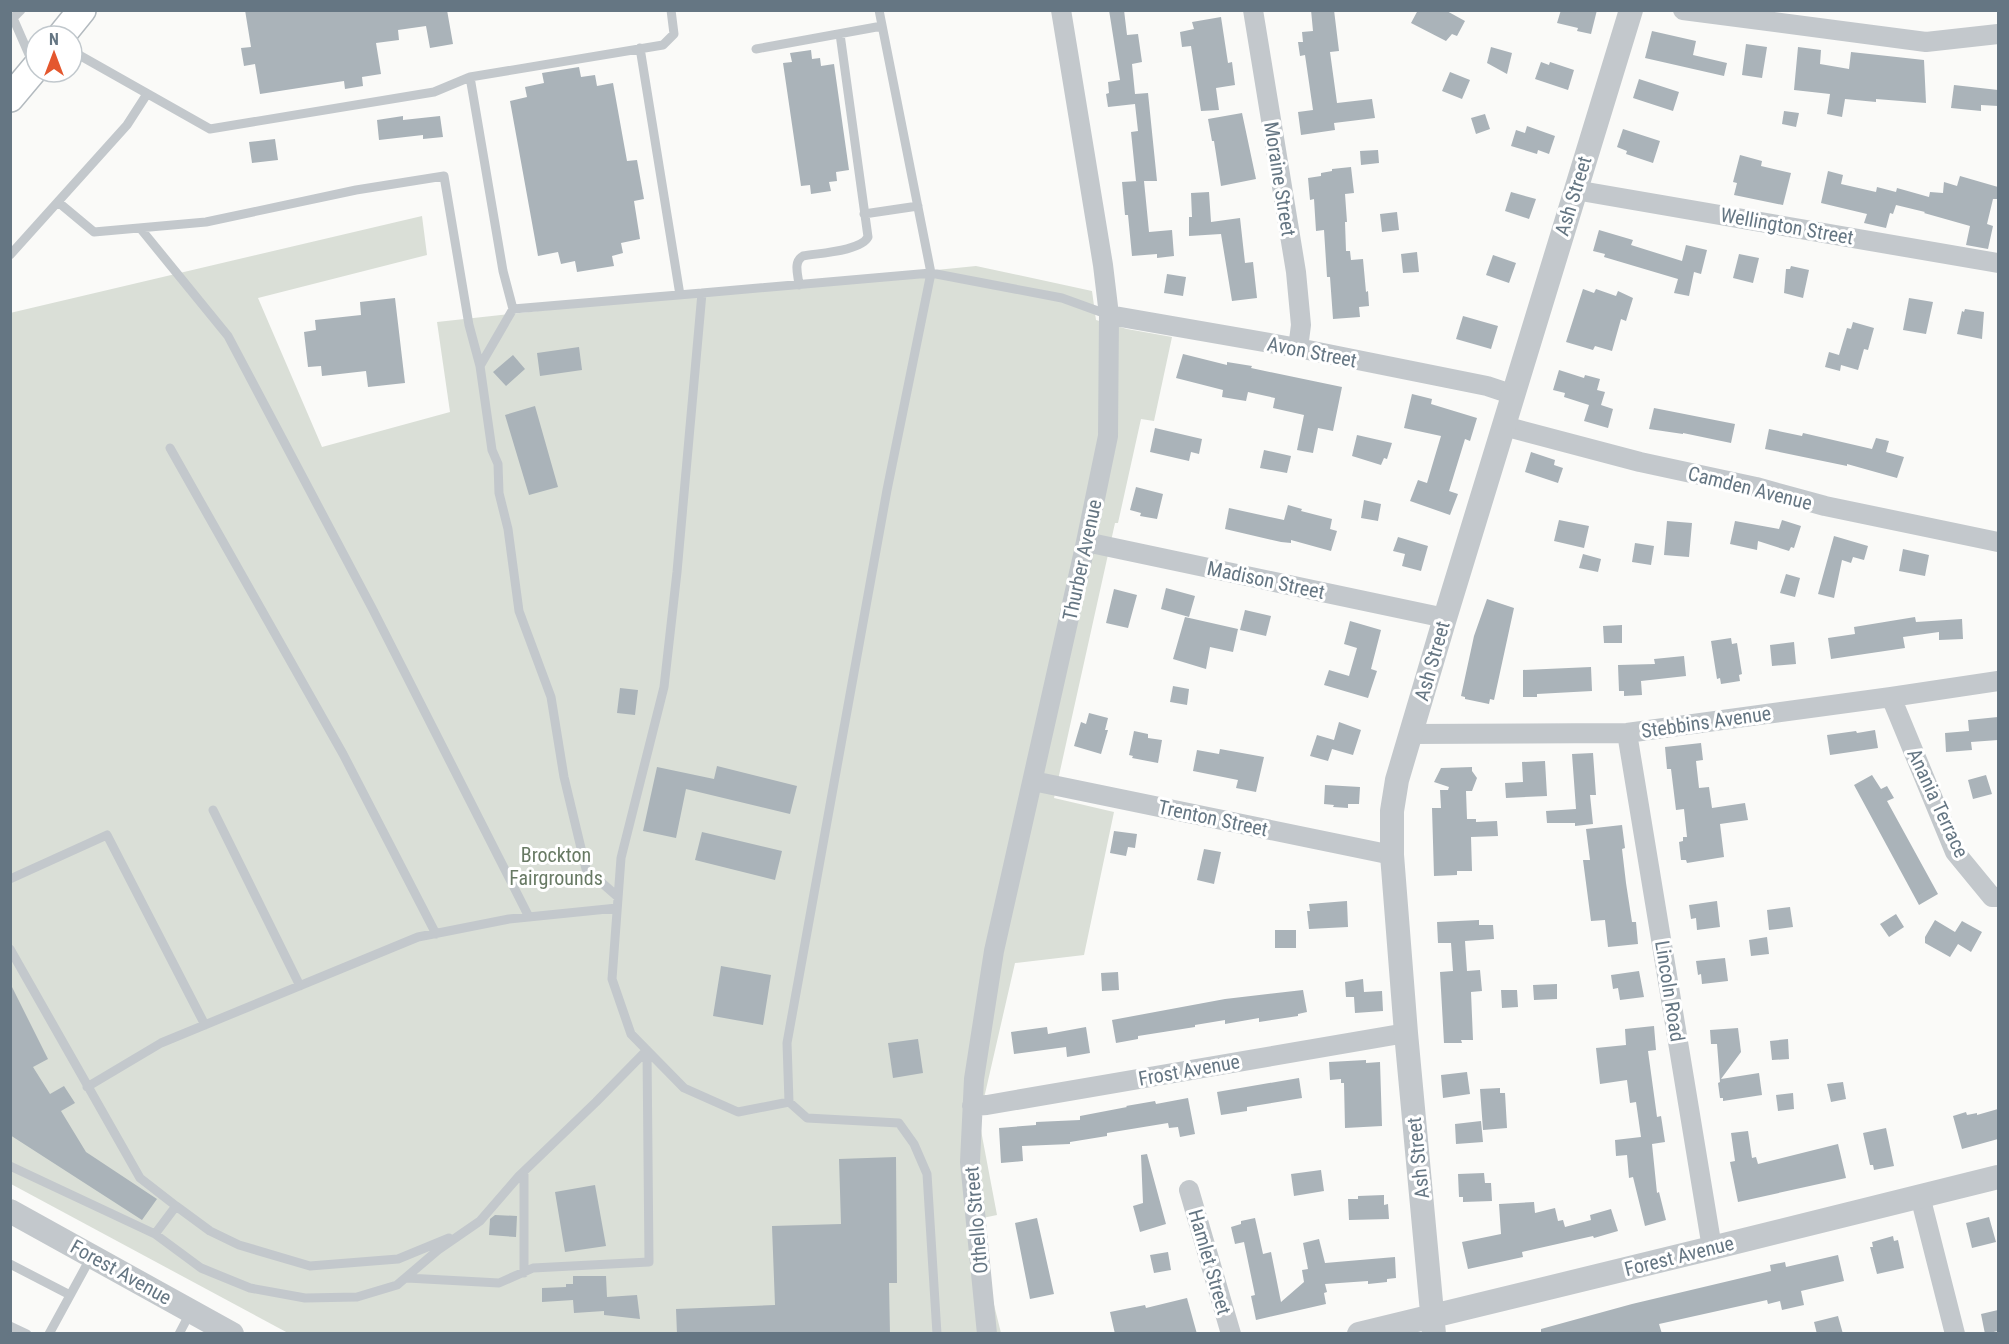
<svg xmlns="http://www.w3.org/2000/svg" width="2009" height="1344" viewBox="0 0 2009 1344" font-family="'Roboto Condensed',sans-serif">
<rect width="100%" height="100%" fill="#fafaf8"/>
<path fill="#dadfd7" d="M422 216 427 255 258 298 322 447 450 412 437 322 647 299 976 266 1092 291 1096 320 1127 329 1172 337 1154 421 1141 419 1118 523H1115L1054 798 1114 812 1084 955 1015 963 979 1120 997 1215 973 1220 1001 1333H288L11 1184 10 313Z"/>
<path fill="#aab3b9" d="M245 10H447L453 44 430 48 426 26 398 30 399 40 376 43 381 74 362 77 363 86 345 89 344 81 260 94 255 64 244 66 241 48 251 47Z
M1109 10H1124L1127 35 1138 34 1142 62 1132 64 1135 94 1148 93 1157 181H1144L1149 232 1172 230 1174 256 1157 258V254L1132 256 1128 215H1125L1122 182 1138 181H1136L1131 132 1138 131 1135 104 1108 107 1106 94 1109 93 1108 82 1120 80Z
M1311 10H1334L1339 51 1330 52 1337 103 1372 99 1375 118 1334 123 1335 130 1301 135 1298 112 1313 110 1305 55 1300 56 1298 42H1303L1302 32 1313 31Z
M1418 10H1445L1465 21 1457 36 1452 34 1446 41 1411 23Z
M1561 10H1597L1591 34 1577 31 1578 28 1557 23Z
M1221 17 1228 63 1232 62 1235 85 1216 88 1219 110 1201 111 1191 46 1182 47 1180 32 1194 29 1192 22Z
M1652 31 1696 41 1693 55 1727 63 1724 76 1645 58Z
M1746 44 1767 47 1762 78 1742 75Z
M1491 47 1512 53 1507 74 1487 63Z
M1798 47 1821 50 1820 64 1849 69 1851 52 1924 60 1926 103 1876 99V102L1845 99 1842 117 1827 114 1830 94 1794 90Z
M811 50 812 59 820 58 821 66 834 64 849 170 836 172 837 181 829 182 831 191 811 194 810 185 801 186 783 63 792 62 790 53Z
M1541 62 1549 65 1550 62 1574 70 1568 90 1535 79Z
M579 67 581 77 595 75 597 86 613 83 627 161 637 160 644 199 634 201 640 239 621 243 623 253 612 256 614 266 577 272 575 261 561 264 558 252 538 256 510 101 527 97 525 87 544 83 542 73Z
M1450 72 1470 80 1462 99 1442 91Z
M1639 79 1679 92 1673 111 1633 98Z
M1954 85 1998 90V106L1981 105V111L1951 108Z
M1784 111 1799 113 1796 127 1782 124Z
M1242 113 1256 179 1221 186 1214 141H1212L1208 119Z
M1485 114 1490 129 1476 134 1471 118Z
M403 116V120L440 116 443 137 423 139V135L379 140 377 120Z
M1527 126 1555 136 1549 154 1538 150 1537 154 1511 146 1516 130 1525 133Z
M1623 129 1660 141 1653 163 1626 154 1627 151 1617 147Z
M275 139 278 160 252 163 249 142Z
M1378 150 1379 163 1361 165 1360 151Z
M1740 155 1762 161 1761 166 1791 173 1783 205 1734 195 1737 183 1733 182Z
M1351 167 1354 193 1345 194 1347 222H1345L1346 251H1350L1351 260 1363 259 1366 292 1368 291 1369 306 1359 307 1360 317 1333 319 1330 277H1327L1324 230 1316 231 1314 199 1310 200 1308 178 1321 176V173L1332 171V169Z
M1828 171 1843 175 1841 184 1876 192 1877 187 1896 192 1897 188 1929 197 1930 192 1943 193 1944 182 1957 186 1960 176 1998 187V199H1993L1987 224 1993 226 1988 249 1966 245 1970 226 1924 213 1925 212 1896 205 1893 214 1890 213 1886 228 1864 223 1867 214 1821 203Z
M1209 192 1211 222 1240 218 1245 263 1253 262 1257 298 1232 301 1221 234 1189 236V217H1192L1191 193Z
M1511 192 1536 199 1529 219 1505 211Z
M1397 212 1399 230 1382 232 1380 214Z
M1599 230 1633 240 1631 245 1682 261 1686 245 1707 250 1701 274 1694 272 1689 296 1674 293 1678 279 1604 257 1605 254 1593 251Z
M1417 252 1419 272 1403 273 1401 254Z
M1739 254 1759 258 1753 283 1733 278Z
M1493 255 1516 263 1509 283 1486 275Z
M1791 266 1809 270 1803 298 1784 293 1786 269H1790Z
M1167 274 1186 277 1183 296 1164 293Z
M1583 289 1594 293 1596 289 1616 296 1618 291 1633 298 1626 321 1621 319 1612 351 1595 346 1593 350 1566 342Z
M395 298 405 383 368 387 366 371 322 376 321 366 308 367 304 332 316 330 315 320 361 315 360 302Z
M1909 298 1933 302 1926 334 1903 330Z
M1965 309 1984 312 1982 339 1957 334 1962 311 1964 312Z
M1463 316 1498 326 1491 349 1456 339Z
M1853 322 1874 328 1868 350 1864 349 1858 370 1841 365 1840 371 1825 367 1829 352 1839 355 1847 328 1851 329Z
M579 347 582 370 540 376 537 353Z
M1183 354 1227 365V362L1252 366 1251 368 1342 387 1333 431 1318 428 1313 453 1297 450 1304 415 1273 408 1275 398 1248 392 1246 401 1222 397 1223 390 1176 378Z
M513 355 525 369 506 386 493 372Z
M1559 370 1584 378 1585 375 1600 379 1597 390 1605 392 1601 405 1613 409 1608 428 1584 421 1589 405 1564 397 1565 393 1553 390Z
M1412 394 1432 399 1431 404 1477 418 1470 441 1465 439 1449 491 1458 494 1450 515 1410 501 1418 480 1427 483 1441 436 1404 428Z
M535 406 558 487 529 495 505 415Z
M1654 408 1735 424 1731 443 1683 433V434L1649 429Z
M1155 428 1202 439 1199 454 1191 452 1189 461 1150 452Z
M1769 429 1802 436 1803 433 1872 449 1876 438 1889 441 1886 452 1904 457 1897 478 1847 464V466L1765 449Z
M1357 435 1392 443 1387 459 1384 458 1381 465 1352 456Z
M1264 450 1291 456 1287 473 1260 468Z
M1531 452 1555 460 1554 465 1563 468 1558 483 1525 472Z
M1136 487 1163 494 1157 519 1140 516 1141 513 1130 510Z
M1364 500 1381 504 1378 521 1361 518Z
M1288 505 1302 509 1301 511 1332 519 1330 529 1337 531 1331 551 1291 540V543L1281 542 1225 529 1229 508 1284 520Z
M1559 520 1589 526 1584 548 1554 541Z
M1782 520 1801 526 1794 548 1791 547 1789 551 1758 541 1757 550 1730 544 1735 521 1779 529Z
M1667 521 1692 523 1689 557 1664 555Z
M1834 536 1868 546 1864 560 1853 557 1851 563 1842 560 1834 598 1818 594Z
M1398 537 1428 546 1421 571 1402 566 1405 554 1393 551Z
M1635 543 1654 546 1651 565 1632 562Z
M1903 549 1929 555 1925 576 1899 571Z
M1583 554 1601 559 1598 572 1579 568Z
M1786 574 1800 578 1795 597 1780 593Z
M1166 588 1195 596 1189 617 1161 609Z
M1114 589 1137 595 1128 628 1106 623Z
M1487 599 1514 608 1494 700 1490 699 1489 704 1465 699V697L1461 696 1474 636Z
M1245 610 1271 616 1266 636 1240 630Z
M1185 617 1238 629 1233 652 1210 647 1206 669 1173 659Z
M1915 617 1916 622 1962 619 1963 639 1939 640V632L1903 637 1905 648 1831 659 1828 638 1855 634 1854 627Z
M1350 621 1381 630 1371 669 1377 671 1368 698 1324 685 1329 670 1349 676 1357 648 1344 644Z
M1622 625V643H1604L1603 626Z
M1731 638 1732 644 1737 643 1742 674 1739 675 1740 681 1721 684 1720 678 1717 679 1711 641Z
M1794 642 1796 664 1772 666 1770 645Z
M1684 656 1686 676 1641 681 1642 695 1624 696V691H1619L1618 665 1655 664 1654 659Z
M1591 667 1592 691 1537 694V697H1523V670Z
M1173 686 1189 689 1187 705 1170 702Z
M620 688 638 690 635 715 617 713Z
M1089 713 1108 718 1105 730H1108L1101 754 1074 746 1081 722 1086 724Z
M1998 717V740L1971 742 1972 750 1946 752 1945 733 1969 731 1968 720Z
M1339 722 1361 730 1353 755 1332 749 1328 761 1310 756 1317 735 1334 740Z
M1875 730 1878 748 1830 755 1827 735 1856 731 1857 733Z
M1134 731 1148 734V738L1162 740 1158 763 1132 758 1133 756 1129 755Z
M1701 743 1703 760 1696 761 1699 788 1709 787 1712 808 1745 803 1748 820 1720 824 1724 857 1687 863 1686 860H1681L1679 842 1683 841V837H1687L1684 809 1676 810 1671 769H1667L1665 747Z
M1220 749 1264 757 1256 792 1236 788 1238 780 1193 771 1197 750 1219 754Z
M1593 753 1596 795H1590L1593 824 1575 826V823H1547L1546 811 1576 809 1572 754Z
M1545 761 1547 796 1506 798 1505 783 1523 782 1522 762Z
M717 766 797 786 790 814 686 789 676 838 643 831 657 767 714 779Z
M1472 767V771L1477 778 1472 791H1466L1467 819H1476V822L1497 821 1498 836 1471 837 1472 871H1457V875L1434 876 1432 808H1441L1440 790H1448L1449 787 1434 782 1441 768Z
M1872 775 1881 789 1887 786 1894 798 1887 801 1938 894 1919 905 1854 785Z
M1986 775 1992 794 1973 799 1968 780Z
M1325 785 1360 787 1359 804H1348V808L1333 807 1334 805 1324 804Z
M1622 825 1625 848 1622 849 1626 883 1632 922H1636L1638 944 1608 947 1605 920 1591 921 1583 860H1590L1586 829Z
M1114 831 1137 834 1135 848 1128 847 1126 856 1110 853Z
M702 832 782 851 775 880 695 860Z
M1204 849 1221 852 1214 884 1197 880Z
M1347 901 1348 927 1309 929 1307 911H1310L1309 904Z
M1717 901 1720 927 1697 930 1696 918 1691 919 1689 905Z
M1790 907 1793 927 1769 930 1767 910Z
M1896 914 1904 927 1889 937 1880 924Z
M1479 920V925H1493L1494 939 1465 941 1467 971 1480 970 1482 991 1471 992 1473 1040H1461L1462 1043H1444L1440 972 1453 971 1451 943H1438L1437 922Z
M1935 920 1955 932 1962 921 1982 932 1971 952 1958 944 1950 957 1925 943V937Z
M1275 930H1296V948H1275Z
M1767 937 1769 954 1751 956 1749 940Z
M1725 958 1728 981 1702 984 1701 974 1698 975 1696 961Z
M721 966 771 975 763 1025 713 1016Z
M1639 971 1644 997 1620 1000 1618 988 1613 989 1611 975Z
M1118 972 1119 990 1102 991 1101 973Z
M1363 979 1364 992 1382 991 1383 1011 1355 1013 1354 997H1346L1345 982Z
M10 983 48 1059 33 1067 50 1094 64 1086 75 1103 61 1111 86 1152 157 1199 142 1220 10 1135Z
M1557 984V999L1534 1000 1533 985Z
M1303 990 1307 1012 1298 1014V1016L1259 1022V1018L1225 1024V1020L1195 1025V1027L1138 1036V1039L1116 1043 1112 1020 1225 999Z
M1501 990H1517L1518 1007 1502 1008Z
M1654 1026 1656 1050 1648 1051 1657 1117 1661 1116 1665 1142 1652 1144 1657 1193 1659 1192 1666 1220 1645 1226 1633 1177 1629 1178 1627 1155 1616 1156 1615 1140 1641 1137 1636 1102 1630 1103 1627 1080 1600 1084 1596 1048 1626 1045 1625 1029Z
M1047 1027 1048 1034 1086 1027 1090 1053 1067 1057 1066 1047 1014 1054 1011 1032Z
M1738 1028 1741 1052 1721 1079 1759 1073 1762 1095 1723 1101V1098H1720L1718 1083 1720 1082 1717 1044H1711L1710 1030Z
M918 1039 923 1073 893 1078 888 1043Z
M1788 1039 1789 1059 1772 1060 1770 1041Z
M1366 1060V1063L1380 1062 1382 1126 1345 1128 1344 1083H1341V1079L1330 1080 1329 1062Z
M1467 1072 1470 1094 1443 1098 1441 1075Z
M1299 1078 1302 1098 1247 1107V1111L1221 1115 1217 1092Z
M1843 1082 1846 1099 1831 1102 1827 1084Z
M1500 1088V1093H1505L1507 1128 1483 1130 1480 1089Z
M1793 1093 1794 1109 1778 1111 1776 1095Z
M1188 1098 1195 1134 1180 1137 1178 1127 1169 1128 1168 1123 1107 1133V1136L1070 1142V1144L1022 1146 1023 1161 1001 1163 999 1128 1036 1125V1122L1080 1120V1116L1127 1107 1126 1106 1155 1101 1156 1104Z
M1998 1109V1139L1962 1149 1953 1116 1966 1112 1967 1115 1977 1113V1115Z
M1481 1121 1483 1142 1456 1144 1455 1124Z
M1886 1128 1894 1166 1874 1170 1873 1165H1870L1863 1133Z
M1748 1131 1752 1158 1756 1157 1758 1164 1838 1144 1846 1178 1738 1202 1730 1162 1735 1161 1731 1133Z
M1147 1154 1166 1224 1140 1232 1133 1206 1143 1203 1141 1155Z
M896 1157 897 1283H889L890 1334H677L676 1309 775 1305 772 1226 841 1224 839 1159Z
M1321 1170 1324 1191 1294 1196 1291 1174Z
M1484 1173 1485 1183H1491L1492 1201 1463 1202V1197H1459L1458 1174Z
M595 1185 606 1246 565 1252 555 1192Z
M1384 1195V1205L1388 1204 1389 1219 1349 1220 1348 1199H1358V1196Z
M1534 1202 1535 1213 1555 1208 1558 1221 1563 1220 1565 1227 1591 1220 1590 1215 1611 1209 1618 1231 1594 1238 1593 1236 1522 1252 1523 1257 1468 1269 1462 1242 1501 1234 1499 1204Z
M495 1215 517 1216 516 1237 489 1235 490 1219Z
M1989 1217 1996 1242 1972 1248 1966 1223Z
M1037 1218 1054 1294 1030 1299 1015 1223Z
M1255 1218 1263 1254 1271 1252 1281 1302 1304 1282 1302 1270 1308 1269 1303 1243 1319 1239 1325 1263 1395 1257 1396 1278 1387 1279V1282L1368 1284V1281L1325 1284 1327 1292 1324 1293 1326 1304 1256 1320 1251 1296 1255 1295 1244 1242 1235 1244 1231 1227 1241 1224V1221Z
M1893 1236 1894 1241 1898 1240 1904 1268 1877 1274 1870 1247H1873L1872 1242Z
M1168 1252 1171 1270 1154 1273 1150 1255Z
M1838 1255 1844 1281 1801 1291 1804 1305 1782 1310 1780 1301 1768 1304 1767 1300 1659 1324 1662 1334H1541V1329L1632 1304 1771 1271 1770 1265 1785 1262 1786 1267Z
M573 1276H606L607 1297 637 1295 640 1319 604 1315V1311L574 1313 573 1300 542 1302V1288L566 1287V1284H573Z
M1187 1298 1197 1334H1115L1110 1312 1145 1305 1146 1308Z
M1998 1310V1331L1985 1334 1981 1314Z
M1838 1316 1843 1334H1817L1814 1322Z"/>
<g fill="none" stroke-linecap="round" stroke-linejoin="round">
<defs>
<path id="secondary" d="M61 36 82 10
M10 98 36 67"/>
</defs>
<use href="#secondary" stroke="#b3babf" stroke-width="30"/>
<path stroke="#c3c8cc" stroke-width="9" d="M21 10 13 18 34 66
M671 10 674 34 663 45 470 77 503 271 513 309 702 293
M879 10 931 273 1062 298 1109 315
M640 48 680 295
M756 49 882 26
M72 51 210 129 434 92 470 77
M58 202 94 232 206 222 356 190 444 176 469 325 480 366
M864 214 918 206
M140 228 228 336 372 608 529 917
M10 255 127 125 147 94
M799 285C798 274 793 262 803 256 819 253 861 251 868 237L840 34
M513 309 480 366 492 450 498 464 499 493 508 529 519 611 551 697 564 777 586 869 618 897
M170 448 343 754 436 934
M213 810 300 986
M10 879 107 835 205 1025
M10 949 140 1178 176 1206 155 1234 10 1166
M87 1087 161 1043 418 937 509 919 617 908
M789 1102 738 1112 684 1088 631 1034 612 979 621 858 664 687 677 572 702 293 931 273 887 490 787 1043 789 1102 807 1118 899 1123 914 1144 927 1174 937 1334
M176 1206 210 1231 239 1245 310 1266 398 1259 449 1238
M155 1234 201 1268 250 1288 305 1298 357 1297 397 1285 438 1250 480 1221 519 1176 596 1102 647 1050
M10 1264 70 1295
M524 1273V1172
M407 1278 499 1283 533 1268 649 1262 647 1050
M10 1326 27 1334
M49 1334 91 1257
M179 1334 190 1313"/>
<path stroke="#c3c8cc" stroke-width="20" d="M1253 10 1296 272 1301 325 1298 348
M1683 10 1926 42 1998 34
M1575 190 1998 263
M1109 315 1298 348 1487 386 1514 395
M1504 426 1640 462 1756 487 1825 506 1998 542
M1086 542 1445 618
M1891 697 1955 852 1992 897H1998
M1627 733 1712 1248
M1411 734 1627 733 1891 697 1998 681
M1033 781 1392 855
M972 1106 987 1105 1406 1033
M1189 1190 1231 1334
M1920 1196 1955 1334
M987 1334 970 1162 974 1079 994 951 1086 542 1108 436 1109 315 1103 265 1061 10"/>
<path stroke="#c3c8cc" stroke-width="24" d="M10 1211 232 1334
M1359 1334 1712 1248 1998 1177
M1434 1334 1406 1033 1392 855V811L1397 780 1445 618 1631 10"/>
<use href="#secondary" stroke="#fff" stroke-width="27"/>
</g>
<g text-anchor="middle" stroke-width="6" stroke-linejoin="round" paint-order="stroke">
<g font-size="20" fill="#657683" stroke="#fff">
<text transform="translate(1280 179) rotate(81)" y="7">Moraine Street</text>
<text transform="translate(1573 196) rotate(-73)" y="7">Ash Street</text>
<text transform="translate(1787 226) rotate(10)" y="7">Wellington Street</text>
<text transform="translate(1312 352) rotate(11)" y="7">Avon Street</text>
<text transform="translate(1750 488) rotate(14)" y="7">Camden Avenue</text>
<text transform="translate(1082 560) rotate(-78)" y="7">Thurber Avenue</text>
<text transform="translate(1266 580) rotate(12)" y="7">Madison Street</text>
<text transform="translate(1432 661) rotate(-74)" y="7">Ash Street</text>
<text transform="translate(1706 722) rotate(-8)" y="7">Stebbins Avenue</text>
<text transform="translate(1938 803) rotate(65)" y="7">Anania Terrace</text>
<text transform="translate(1213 818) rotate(12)" y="7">Trenton Street</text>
<text transform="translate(1670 991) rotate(81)" y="7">Lincoln Road</text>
<text transform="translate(1189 1070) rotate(-10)" y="7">Frost Avenue</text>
<text transform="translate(1418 1158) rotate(-96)" y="7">Ash Street</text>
<text transform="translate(976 1220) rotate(-95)" y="7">Othello Street</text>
<text transform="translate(1679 1256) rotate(-14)" y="7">Forest Avenue</text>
<text transform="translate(1210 1262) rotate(74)" y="7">Hamlet Street</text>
<text transform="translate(121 1272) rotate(29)" y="7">Forest Avenue</text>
</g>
<g font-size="20" fill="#687a64" stroke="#fff">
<text x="556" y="862">Brockton<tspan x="556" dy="23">Fairgrounds</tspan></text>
</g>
</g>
<rect width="2009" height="1344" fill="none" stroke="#657683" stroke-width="24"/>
<g transform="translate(54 54)"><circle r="28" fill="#ffffff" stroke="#c1c8cd" stroke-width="1.5"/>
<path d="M0-4.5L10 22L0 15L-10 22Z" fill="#e4572e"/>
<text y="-9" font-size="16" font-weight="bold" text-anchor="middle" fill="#657683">N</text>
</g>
</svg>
